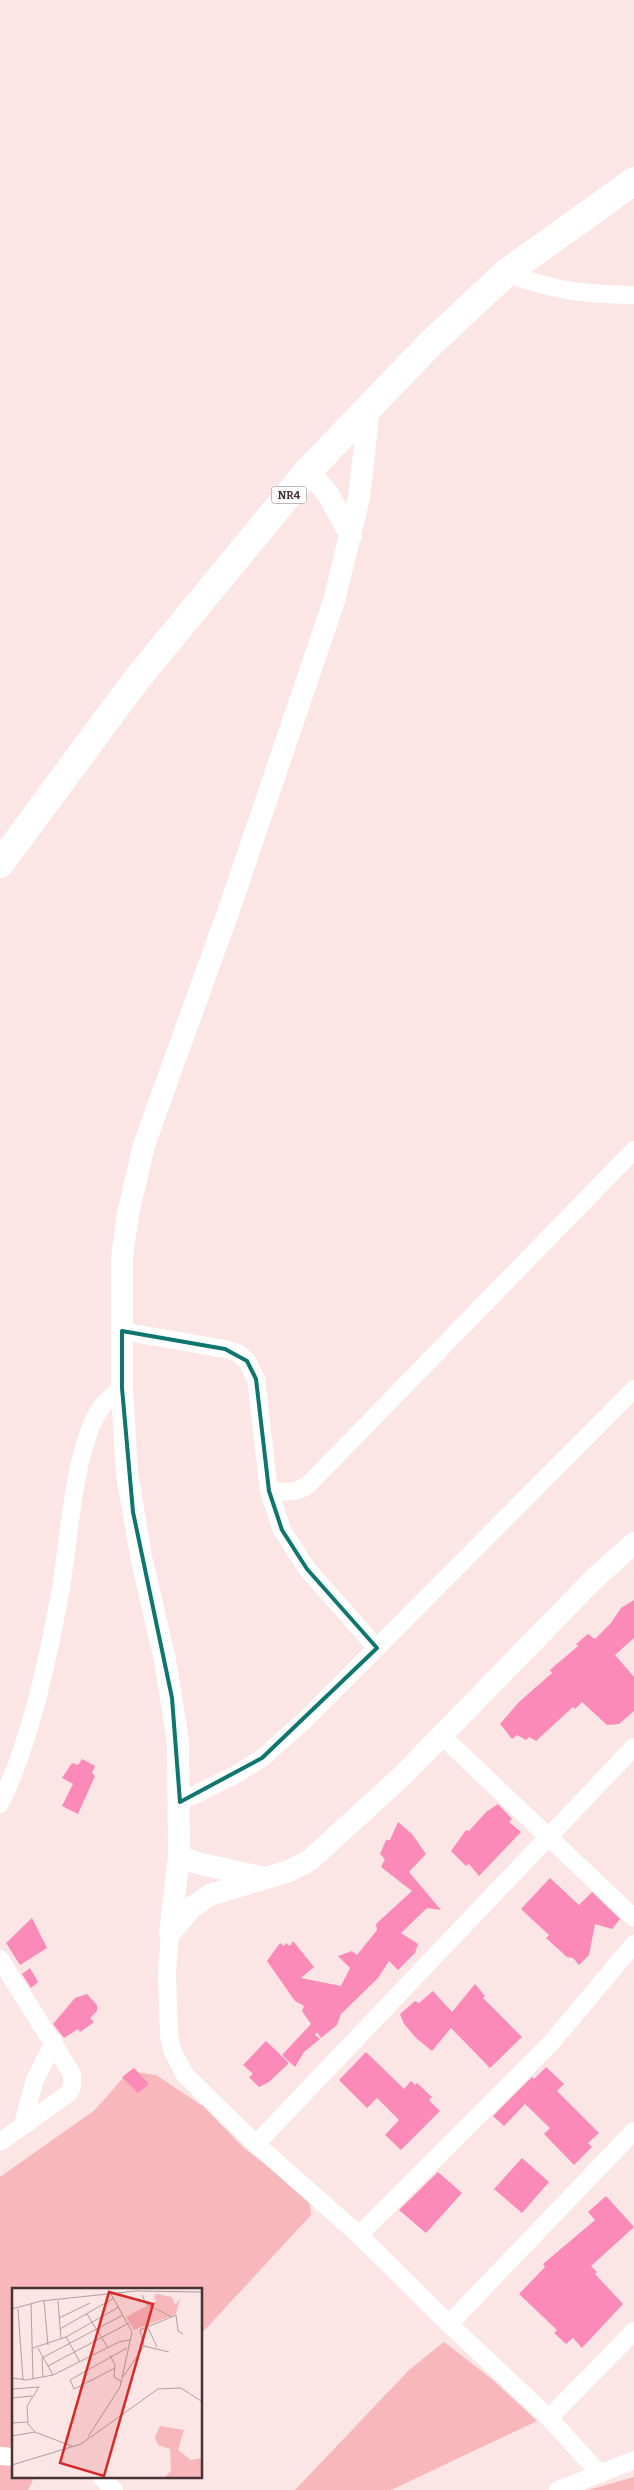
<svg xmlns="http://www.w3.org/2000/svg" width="634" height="2490" viewBox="0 0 634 2490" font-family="Bitter,serif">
<rect width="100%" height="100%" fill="#fbe5e5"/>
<path fill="#f7b7bb" d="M129 2071 156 2075 204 2107 243 2147 309 2199 311 2215 201 2334V2289H14V2457L0 2456V2177L95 2110Z
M444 2342 493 2380 537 2421 391 2490H295L409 2370Z
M0 2461 14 2464V2476H35L28 2490H0Z
M634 2477V2490H588Z"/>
<path fill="#fc8ab9" d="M634 1600V1638L615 1655 634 1677V1711L619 1724 607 1725 582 1702 575 1709 573 1707 536 1741 529 1737 526 1740 517 1735 512 1739 500 1724 519 1702 552 1673 550 1670 578 1646 576 1644 588 1634 595 1639 611 1623 621 1608Z
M82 1759 95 1766 92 1773 95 1776 78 1814 62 1806 73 1784 62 1778 72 1763 78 1765Z
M498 1804 512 1819 509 1822 521 1832 479 1876 469 1864 466 1866 451 1851 466 1830 469 1831 486 1812Z
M398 1822 412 1834 426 1854 409 1872 441 1910 427 1908 401 1933 418 1944 415 1953 398 1970 389 1961 378 1978 341 2014 337 2025 321 2038 317 2032 315 2035 320 2039 304 2052 295 2067 282 2055 311 2024 302 2011 304 2006 295 2001 267 1961 280 1943 284 1946 286 1943 290 1946 293 1941 314 1967 301 1978 341 1986 350 1968 338 1956 352 1951 357 1955 377 1930 376 1924 412 1891 381 1867 385 1859 380 1854 386 1840H390Z
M550 1878 579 1905 592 1892 620 1919 612 1929 595 1924 589 1955 579 1965 573 1958 567 1957 546 1938 549 1935 521 1909Z
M32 1918 47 1948 20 1965 6 1943Z
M30 1968 38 1982 31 1988 22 1974Z
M475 1984 485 1996 483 1998 522 2037 490 2068 451 2028 432 2051 416 2038 404 2024 400 2014 415 2001 419 2003 433 1991 452 2012Z
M87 1994 97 2005V2011L90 2018 94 2022 80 2032 78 2029 64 2038 53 2024 75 1998Z
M266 2041 289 2063 269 2082 259 2087 249 2077 253 2074 243 2065Z
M366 2052 404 2089 411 2081 415 2085 417 2083 432 2097 429 2100 440 2111 401 2150 385 2135 399 2120 377 2098 367 2108 339 2080Z
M546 2067 564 2084 557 2091 599 2133 588 2143 592 2147 574 2165 544 2134 550 2128 525 2104 504 2126 493 2116 532 2077 534 2079Z
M134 2068 149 2084 138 2093 122 2077Z
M522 2158 549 2182 522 2213 494 2189Z
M438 2172 462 2193 426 2233 399 2210Z
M606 2196 634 2227 591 2266 597 2272 595 2274 623 2304 582 2348 573 2338 566 2344 554 2333 557 2330 519 2294 545 2267 543 2264 595 2220 588 2212Z"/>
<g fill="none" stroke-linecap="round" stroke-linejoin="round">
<path stroke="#fff" stroke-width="18" d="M506 273C554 291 583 294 634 295
M122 1331 225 1349 238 1353 247 1361 256 1379 269 1491 282 1530 307 1569 377 1648
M269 1491C285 1492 296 1494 309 1484L634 1150
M441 1735 634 1918
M180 1802 235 1775 262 1758 304 1721 634 1389
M0 1804C30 1744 48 1660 60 1593 70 1540 72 1454 100 1409 105 1401 115 1394 122 1388
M170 1933 167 1972 169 2035 172 2050 185 2075 256 2144 359 2235 449 2324 549 2418 600 2474
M0 1959 72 2074V2087L69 2093 0 2142
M23 2125 34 2082 54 2042
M256 2144 634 1747
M359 2235 551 2043 634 1944
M449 2324 634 2131
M549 2418 634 2331
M0 2456 14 2457
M100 2476 114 2490
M558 2490 634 2460"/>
<path stroke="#fff" stroke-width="22" d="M308 471 328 494 351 536
M179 1856 197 1863 265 1878
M170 1933 179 1856 178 1741 165 1660 142 1561 127 1474 122 1388V1258L128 1214 144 1145 231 904 334 601 359 498 369 408
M170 1933 191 1908 210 1895 289 1871 310 1860 402 1776 594 1579 634 1543"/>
<path stroke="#fff" stroke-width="28" d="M0 864 136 680 308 471 429 345 506 273 634 181"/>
</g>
<path fill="none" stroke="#0f766e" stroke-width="4" stroke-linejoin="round" d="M122 1331 225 1349 247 1361 256 1379 269 1491 282 1530 307 1569 377 1648 262 1758 180 1802 172 1698 133 1512 122 1388Z"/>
<g text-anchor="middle" stroke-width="4" stroke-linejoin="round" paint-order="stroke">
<rect fill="#fff" stroke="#7f7071" stroke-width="1" x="271.5" y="486.5" width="35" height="17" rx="4"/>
<g font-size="11" font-weight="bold" fill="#483334">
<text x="289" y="499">NR4</text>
</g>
</g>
<g transform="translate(12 2288)">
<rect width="190" height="190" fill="#fbe5e5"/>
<path d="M145 6 160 9 163 17 168 11 164 26 122 42 114 29 144 13 142 8ZM148 138 172 142 166 162 179 172 190 170V189H153L159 183 158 161 146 157 143 149Z" fill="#f7b7bb"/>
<path fill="none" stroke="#b39e9e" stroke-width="1" d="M130 7 134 16 160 29M32 13 36 57M46 13 49 51M19 16 21 91M0 21 29 13 124 3 190 4M6 21 11 92M75 26 96 60M47 30 78 15M136 40 145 59M48 41 102 10M54 49 107 19M132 58 128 42 164 27 166 43 171 46M21 60 54 49 68 74M26 60 41 87M98 67 103 77 102 89 110 94M36 78 117 35M103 80 62 101 58 92 115 60M31 89 30 70 111 27M111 89 132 58 157 64M0 90 14 92 41 87 107 54 118 52M0 101 27 99 15 118 16 136 23 144 62 159M0 110 20 108M0 135 15 134M0 148 23 144M76 149 108 99 120 44 99 6M0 177 69 156 146 101 169 100 189 113"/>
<path fill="#d62828" fill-opacity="0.15" stroke="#d62828" stroke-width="2.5" d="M97 4 141 16 92 188 48 175Z"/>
<rect width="190" height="190" fill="none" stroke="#483334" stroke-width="2.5"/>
</g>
</svg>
